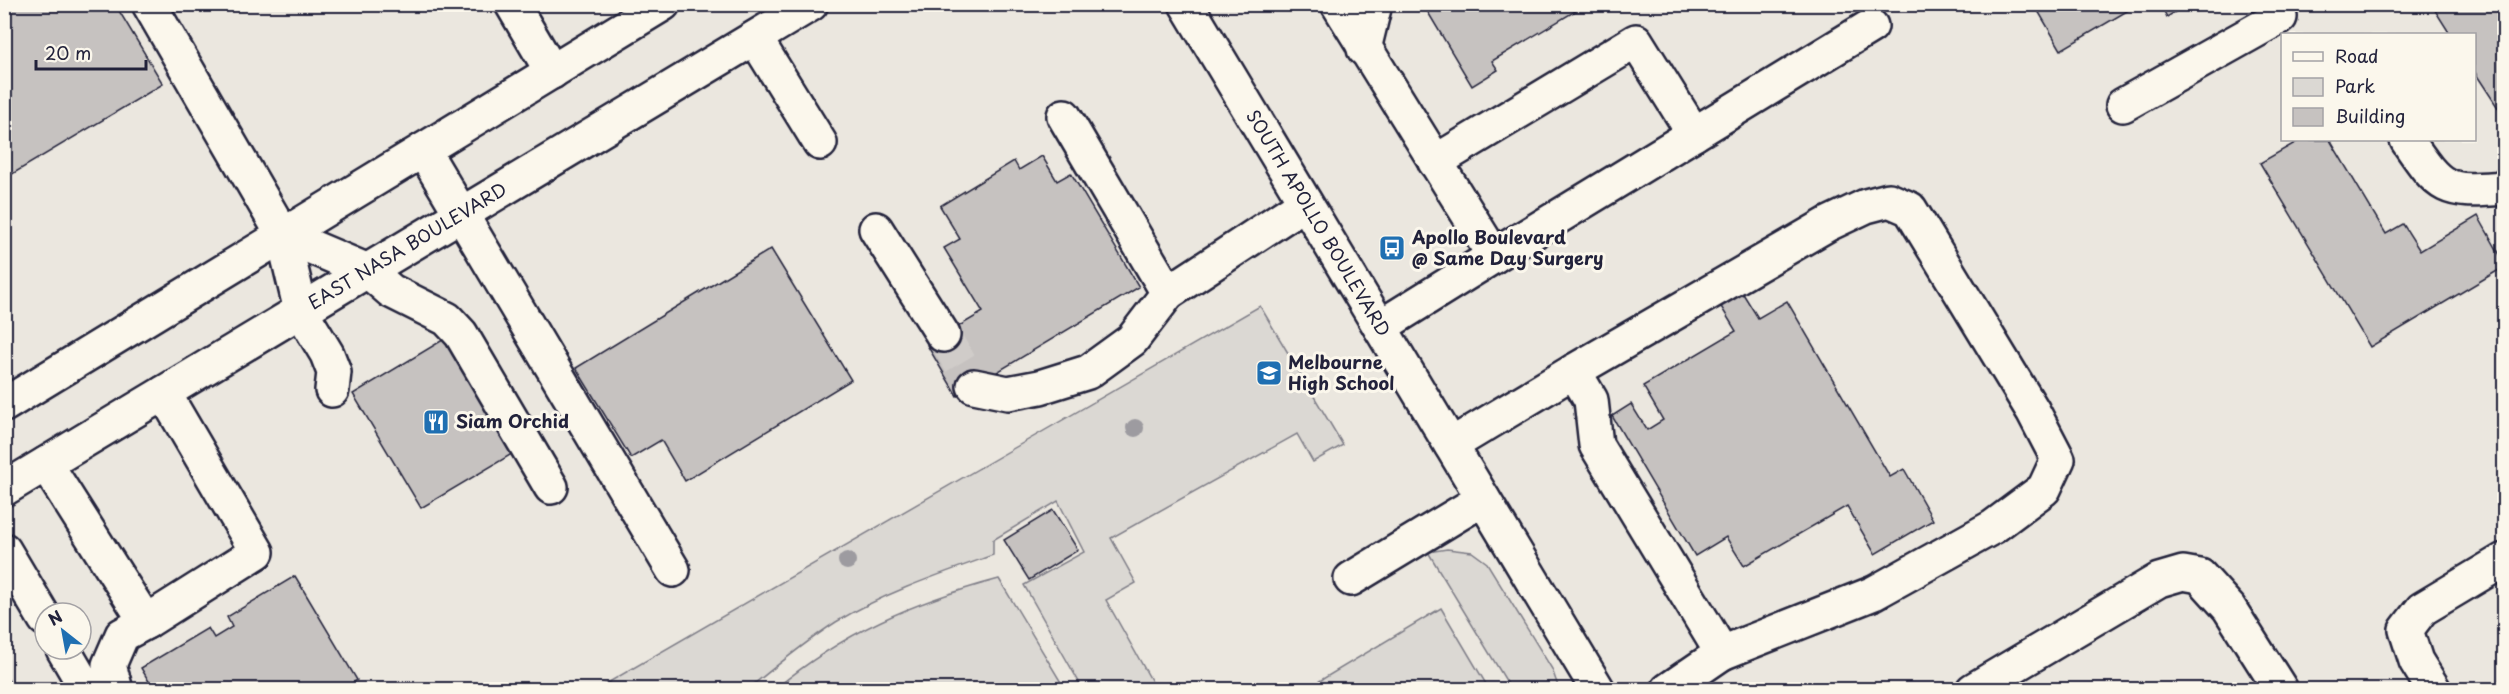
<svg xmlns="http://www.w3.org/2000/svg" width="2509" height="694" viewBox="0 0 2509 694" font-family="'Playpen Sans',sans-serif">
<rect width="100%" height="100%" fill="#fbf7ec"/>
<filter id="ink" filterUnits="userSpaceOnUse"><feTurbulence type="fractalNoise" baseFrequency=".0167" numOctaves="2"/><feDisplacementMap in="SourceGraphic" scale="12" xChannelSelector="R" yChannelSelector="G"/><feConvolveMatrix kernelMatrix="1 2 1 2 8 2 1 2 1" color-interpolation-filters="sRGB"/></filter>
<g filter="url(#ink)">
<path fill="#ebe7df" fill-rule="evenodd" d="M4 5H2504V689H5ZM2282 34H2474V140H2282ZM45 613H81V649H45Z"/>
<path fill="#dbd8d3" stroke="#7e7d87" stroke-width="1.5" d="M1260 306 1343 445 1313 462 1297 434 1111 538 1136 583 1106 600 1156 689H1083L1024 585 1084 552 1058 501 993 540V555C940 574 884 593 836 622 805 642 776 666 748 689H597Z
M1447 549 1472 552 1487 563 1552 669 1559 689H1511L1428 552Z
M999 579 1065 689H775C844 632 913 602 999 579Z
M1441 608 1489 689H1306Z"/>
<path fill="#c6c2c0" stroke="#22223b" stroke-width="1.5" d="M4 4H115L163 84 4 179Z
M1423 4H1587L1492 61 1498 70 1472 86Z
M2034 4H2139L2061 50Z
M2160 4H2188L2167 17Z
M2431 4H2504V117L2474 71V34H2450Z
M2300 140H2330L2386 234 2403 224 2420 251 2478 216 2504 262V267L2370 347 2260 163Z
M1042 156 1057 181 1071 173 1139 287 957 396 927 345 983 312 944 248 960 239 940 206 1014 161 1019 170Z
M771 249 851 380 685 481 661 440 631 458 576 368Z
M1742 292 1758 318 1787 301 1890 477 1904 469 1933 520 1875 554 1847 506 1744 566 1726 537 1695 556 1612 416 1631 404 1647 430 1663 420 1643 386 1736 331 1720 305Z
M451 335 520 449 421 508 353 394Z
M1053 510 1078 550 1029 580 1004 540Z
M295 576 357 680 342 690H154L141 668 208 628 214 638 232 627 227 617Z
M4 673 14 690H4Z"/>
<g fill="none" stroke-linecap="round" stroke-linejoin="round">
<path stroke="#d0ccc9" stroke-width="33" stroke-dasharray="33 16" stroke-linecap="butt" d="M943 335 974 386"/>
<defs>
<g id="minor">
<path d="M149 4 283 235 301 311 327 354 334 372 332 390"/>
<path d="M512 4 552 72"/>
<path id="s1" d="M1186 4 1598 690"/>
<path d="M1338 4 1494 256 1380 327"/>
<path d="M755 38 820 143"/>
<path d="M1364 49 1375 4"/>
<path d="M2123 105 2280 17"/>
<path d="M1064 116 1168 293 1305 203"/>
<path d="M2407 140C2441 190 2444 193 2504 188"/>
<path d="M423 150 673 570"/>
<path d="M1435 162 1636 41 1694 134"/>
<path d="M876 229 943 335"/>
<path d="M283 235 368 271 391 291 447 319 461 334 551 487"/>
<path d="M1494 256 1871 26"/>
<path d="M1574 371 1828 224 1866 206 1889 200 1910 209 2033 411 2058 459 2044 489 1993 527 1874 593 1722 653"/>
<path d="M974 386 1008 393 1040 387 1088 372 1132 340 1168 293"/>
<path d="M1451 445 1574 371 1591 400 1596 445 1722 653 1668 690"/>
<path d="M46 464 146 622 257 552 164 393"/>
<path d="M4 550 45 619"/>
<path d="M1351 579 1483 499"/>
<path d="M63 649 87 690"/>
<path d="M116 690 109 665 122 635 146 622"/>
<path d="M1973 690 2159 580 2183 573 2200 576 2229 608 2281 690"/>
<path d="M2434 690 2416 661 2406 630 2422 609 2504 560"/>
</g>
<g id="major">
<path d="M4 405 663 4"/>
<path id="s2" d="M4 489 811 4"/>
</g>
</defs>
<use href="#minor" stroke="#22223b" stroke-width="38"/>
<use href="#major" stroke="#22223b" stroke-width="38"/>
<use href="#minor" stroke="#fbf7ec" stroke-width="33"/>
<use href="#major" stroke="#fbf7ec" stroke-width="33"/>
</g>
<g fill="#9d9ba0">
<circle cx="1135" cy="428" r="9"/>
<circle cx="847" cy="561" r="9"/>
</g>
</g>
<defs>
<symbol id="bus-square" viewBox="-11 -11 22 22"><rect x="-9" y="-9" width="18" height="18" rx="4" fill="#1f6fb2" stroke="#fbf7ec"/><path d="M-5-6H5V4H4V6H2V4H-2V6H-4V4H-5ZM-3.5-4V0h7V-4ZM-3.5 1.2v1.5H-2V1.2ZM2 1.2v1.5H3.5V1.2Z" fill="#fff"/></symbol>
<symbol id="school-square" viewBox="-11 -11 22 22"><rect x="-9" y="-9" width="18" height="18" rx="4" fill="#1f6fb2" stroke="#fbf7ec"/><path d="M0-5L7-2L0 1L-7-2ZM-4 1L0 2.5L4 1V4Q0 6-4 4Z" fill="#fff"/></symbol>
<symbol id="restaurant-square" viewBox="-11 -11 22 22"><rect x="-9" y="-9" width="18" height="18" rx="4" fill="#1f6fb2" stroke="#fbf7ec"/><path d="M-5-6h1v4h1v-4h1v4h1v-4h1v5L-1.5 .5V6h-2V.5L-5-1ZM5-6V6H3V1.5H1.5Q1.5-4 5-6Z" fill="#fff"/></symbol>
</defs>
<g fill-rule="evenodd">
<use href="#bus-square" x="1377" y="233" width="30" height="30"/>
<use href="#school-square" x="1254" y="358" width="30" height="30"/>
<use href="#restaurant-square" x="421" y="407" width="30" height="30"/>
</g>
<g text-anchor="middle" stroke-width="6" stroke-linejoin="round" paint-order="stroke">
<g font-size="18" fill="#22223b" stroke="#fbf7ec">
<text dy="6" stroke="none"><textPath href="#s1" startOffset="256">SOUTH APOLLO BOULEVARD</textPath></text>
<text dy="6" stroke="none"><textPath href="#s2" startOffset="471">EAST NASA BOULEVARD</textPath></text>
</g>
<g font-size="18" font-weight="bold" fill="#22223b" stroke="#fbf7ec" text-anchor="start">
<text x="1412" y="244">Apollo Boulevard<tspan x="1412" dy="21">@ Same Day Surgery</tspan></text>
<text x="1288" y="369">Melbourne<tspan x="1288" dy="21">High School</tspan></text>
<text x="456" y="428">Siam Orchid</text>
</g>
</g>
<rect width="2509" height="694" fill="none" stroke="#fbf7ec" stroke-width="24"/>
<rect x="12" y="12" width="2485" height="670" fill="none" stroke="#22223b" stroke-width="2" filter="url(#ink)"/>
<rect x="2281" y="33" width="195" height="108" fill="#fbf7ec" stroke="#a4a2a5" stroke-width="1.5"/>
<rect x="2293" y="52" width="30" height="9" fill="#fbf7ec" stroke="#a4a2a5" stroke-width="1.5"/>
<text x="2335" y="63" font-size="18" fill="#22223b">Road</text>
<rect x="2293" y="78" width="30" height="18" fill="#dbd8d3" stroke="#a4a2a5" stroke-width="1.5"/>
<text x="2335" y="93" font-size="18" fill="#22223b">Park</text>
<rect x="2293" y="108" width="30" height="18" fill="#c6c2c0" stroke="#a4a2a5" stroke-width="1.5"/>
<text x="2335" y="123" font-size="18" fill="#22223b">Building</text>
<g transform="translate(63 631) rotate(329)"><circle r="28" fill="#fbf7ec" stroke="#a4a2a5" stroke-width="1.5"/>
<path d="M0-4.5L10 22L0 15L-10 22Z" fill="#1f6fb2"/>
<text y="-9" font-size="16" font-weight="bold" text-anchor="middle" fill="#22223b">N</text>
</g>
<path d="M36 60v9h110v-9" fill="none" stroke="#22223b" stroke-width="3"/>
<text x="45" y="60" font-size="18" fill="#22223b" stroke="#fbf7ec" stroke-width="4.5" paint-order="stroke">20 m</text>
</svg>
